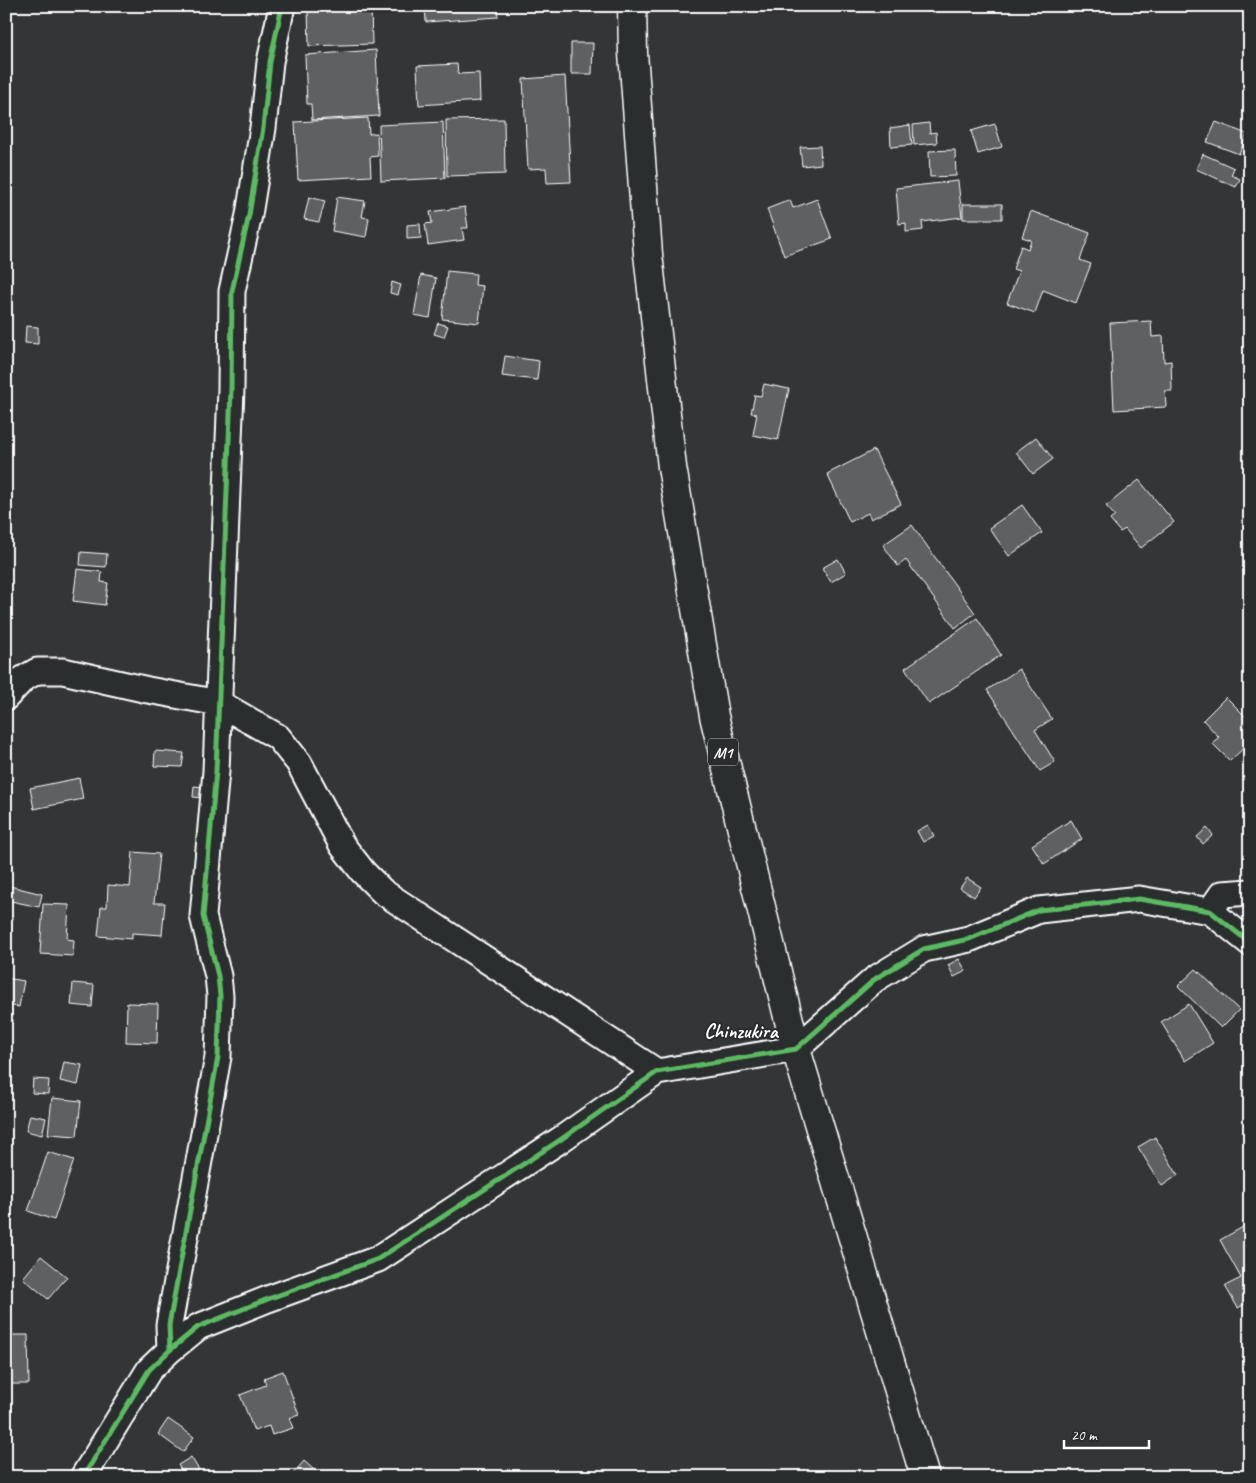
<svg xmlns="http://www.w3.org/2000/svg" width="1256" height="1483" viewBox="0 0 1256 1483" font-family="Caveat,sans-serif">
<rect width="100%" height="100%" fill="#333536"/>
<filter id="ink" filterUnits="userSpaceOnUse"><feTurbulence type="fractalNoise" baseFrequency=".02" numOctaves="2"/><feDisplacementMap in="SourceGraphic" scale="10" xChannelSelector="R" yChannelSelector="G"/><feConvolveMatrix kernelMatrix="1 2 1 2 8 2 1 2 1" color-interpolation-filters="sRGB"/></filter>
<g filter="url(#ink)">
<path fill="#5f6162" stroke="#fff" d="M308 6H371L372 44 309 46Z
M425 6H497L498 17 426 22Z
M571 43H593L592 74H571Z
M376 50 379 116 312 120 311 104H307L305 55Z
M457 64 458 74 479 73 480 101 419 105 417 66Z
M565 76 571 182 547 183 546 168 528 169 523 79Z
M368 118 369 134 377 133 378 156 370 157 371 176 298 180 295 122Z
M504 119 505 174 447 176 446 120Z
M443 122 445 178 381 181 379 125Z
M1216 122 1247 134 1239 154 1207 142Z
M929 123 930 133 936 132 937 143 914 145 913 125Z
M995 124 1002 147 978 154 971 131Z
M910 125 912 145 891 147 890 128Z
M820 146 821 164 802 166 800 147Z
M955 150 956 176 930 177 929 151Z
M1203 154 1234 168 1231 175 1240 179 1236 187 1196 169Z
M958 181 962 217 922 222 923 230 906 232V223L899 224 896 188Z
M309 197 325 201 319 222 304 219Z
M337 197 365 201 362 217 369 218 366 237 332 231Z
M817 199 832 239 784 256 767 209 790 200 793 208Z
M963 204H1002V219H963Z
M465 207 468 228H462L464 240 428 245 425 224 432 223 430 212Z
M1031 211 1090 233 1080 260 1091 264 1076 303 1043 290 1035 313 1007 303 1019 271 1013 269 1021 246 1028 249 1031 240 1022 237Z
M420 224 421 238 407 239V225Z
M447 271 476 274 475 285 483 286 479 323 442 319Z
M421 275 436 278 430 318 414 315Z
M392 282 401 285 398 295 390 293Z
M1151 321 1152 337 1163 336 1164 362 1171 361 1172 391H1165L1166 407 1114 410 1110 323Z
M438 323 448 326 444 337 434 334Z
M26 326 38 327V344L25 343Z
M505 356 539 361 537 380 502 376Z
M764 384 789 389 778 440 753 435 757 414 751 413 755 395 761 396Z
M1036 437 1053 459 1033 474 1016 452Z
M874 450 901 504 871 519 868 513 850 522 827 474Z
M1139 480 1174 522 1141 548 1125 529 1120 532 1110 520 1115 516 1106 506Z
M1022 505 1042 533 1009 556 989 528Z
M912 525 975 613 955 628 906 560 898 566 883 545Z
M81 552 107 554 106 567 80 565Z
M838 559 846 573 831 582 822 568Z
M77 569 102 572 101 582 108 583 105 605 73 601Z
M977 618 1001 655 929 704 905 668Z
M1019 669 1052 719 1035 730 1055 762 1040 771 987 690Z
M1226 697 1250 721V742L1230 761 1212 743 1219 737 1203 720Z
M155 751 184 753 182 767 154 766Z
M79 778 83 799 34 809 30 788Z
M194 786 204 787V798L193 797Z
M1071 820 1082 839 1044 864 1032 845Z
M928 825 934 836 923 842 917 831Z
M1207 828 1213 835 1203 844 1197 837Z
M133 852 159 854 154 903H165L162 935 132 933V939L98 936 101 907H107L108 885 130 887Z
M967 878 981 887 974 897 960 888Z
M6 885 42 894 39 907 6 900Z
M43 904 69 905 67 939 74 940 73 956 40 954Z
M959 959 966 971 954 977 948 965Z
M1196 969 1239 1010 1221 1028 1178 986Z
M6 978 24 981 19 1007 6 1005Z
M73 983 94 985 92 1007 71 1005Z
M127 1003 158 1004 157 1043 126 1042Z
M1189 1004 1213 1043 1185 1061 1161 1022Z
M64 1062 82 1065 78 1085 60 1081Z
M33 1079 49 1080 48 1094 32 1093Z
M52 1098 81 1101 77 1136 48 1134Z
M30 1115 46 1118 42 1135 26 1131Z
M1155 1137 1178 1175 1162 1186 1138 1147Z
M48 1152 74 1160 54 1220 28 1211Z
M1250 1223V1305L1248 1302 1238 1308 1225 1286 1241 1278 1220 1240Z
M41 1256 67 1277 48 1299 23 1278Z
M6 1335H28L29 1384H6Z
M283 1371 299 1415 289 1418 293 1428 272 1435 269 1426 254 1431 240 1395 266 1385 264 1378Z
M168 1419 194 1437 183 1452 158 1434Z
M191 1457 199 1470 185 1477 178 1465Z
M304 1461 322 1477H290Z"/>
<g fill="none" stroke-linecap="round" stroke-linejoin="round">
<defs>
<path id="minor" d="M6 697 23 679 37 671H63L148 690 219 703 278 737 299 763 342 845 363 872 383 892 657 1072
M1210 911 1222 894 1250 892
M170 1350 169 1325 218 1057 220 996 218 976 203 916 216 771 231 389 232 291 249 215 263 128 270 62 282 6
M83 1477 149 1370 170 1350 198 1327 268 1299 378 1259 560 1140 657 1072 796 1049 875 979 924 949 969 939 1039 910 1139 899 1210 911 1250 943"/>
<path id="trunk" d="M632 6 633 53 648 254 672 467 714 716 796 1049 925 1477"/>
</defs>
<use href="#minor" stroke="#fff" stroke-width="29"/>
<use href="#trunk" stroke="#fff" stroke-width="31"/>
<use href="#minor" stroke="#2a2d2e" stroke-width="25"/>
<use href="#trunk" stroke="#2a2d2e" stroke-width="28"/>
<defs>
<path id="cycleway" d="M170 1350 169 1325 218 1057 220 996 218 976 203 916 216 771 231 389 232 291 249 215 263 128 270 62 282 6
M83 1477 149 1370 170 1350 198 1327 268 1299 378 1259 560 1140 657 1072 796 1049 875 979 924 949 969 939 1039 910 1139 899 1210 911 1250 943"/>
</defs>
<use href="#cycleway" stroke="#2a2d2e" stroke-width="8"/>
<use href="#cycleway" stroke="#5cba63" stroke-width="5"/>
</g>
</g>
<g text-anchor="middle" stroke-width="4" stroke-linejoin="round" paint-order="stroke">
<rect fill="#2a2d2e" stroke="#bfc0c0" stroke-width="1" x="708" y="738.5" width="30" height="27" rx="4"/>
<g font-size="16" font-weight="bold" fill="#fff">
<text x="723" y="758">M1</text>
</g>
<g font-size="20" font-weight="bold" fill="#fff" stroke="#2a2d2e">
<text x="741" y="1038">Chinzukira</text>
</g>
</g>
<rect width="1256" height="1483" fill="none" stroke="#2a2d2e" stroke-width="25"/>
<rect x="12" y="12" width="1231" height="1458" fill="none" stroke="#fff" stroke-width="2" filter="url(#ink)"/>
<path d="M1064 1440v8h85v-8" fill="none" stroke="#ffffff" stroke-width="2.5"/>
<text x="1071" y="1440" font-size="15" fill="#ffffff" stroke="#2a2d2e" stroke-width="4" paint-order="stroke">20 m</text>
</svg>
